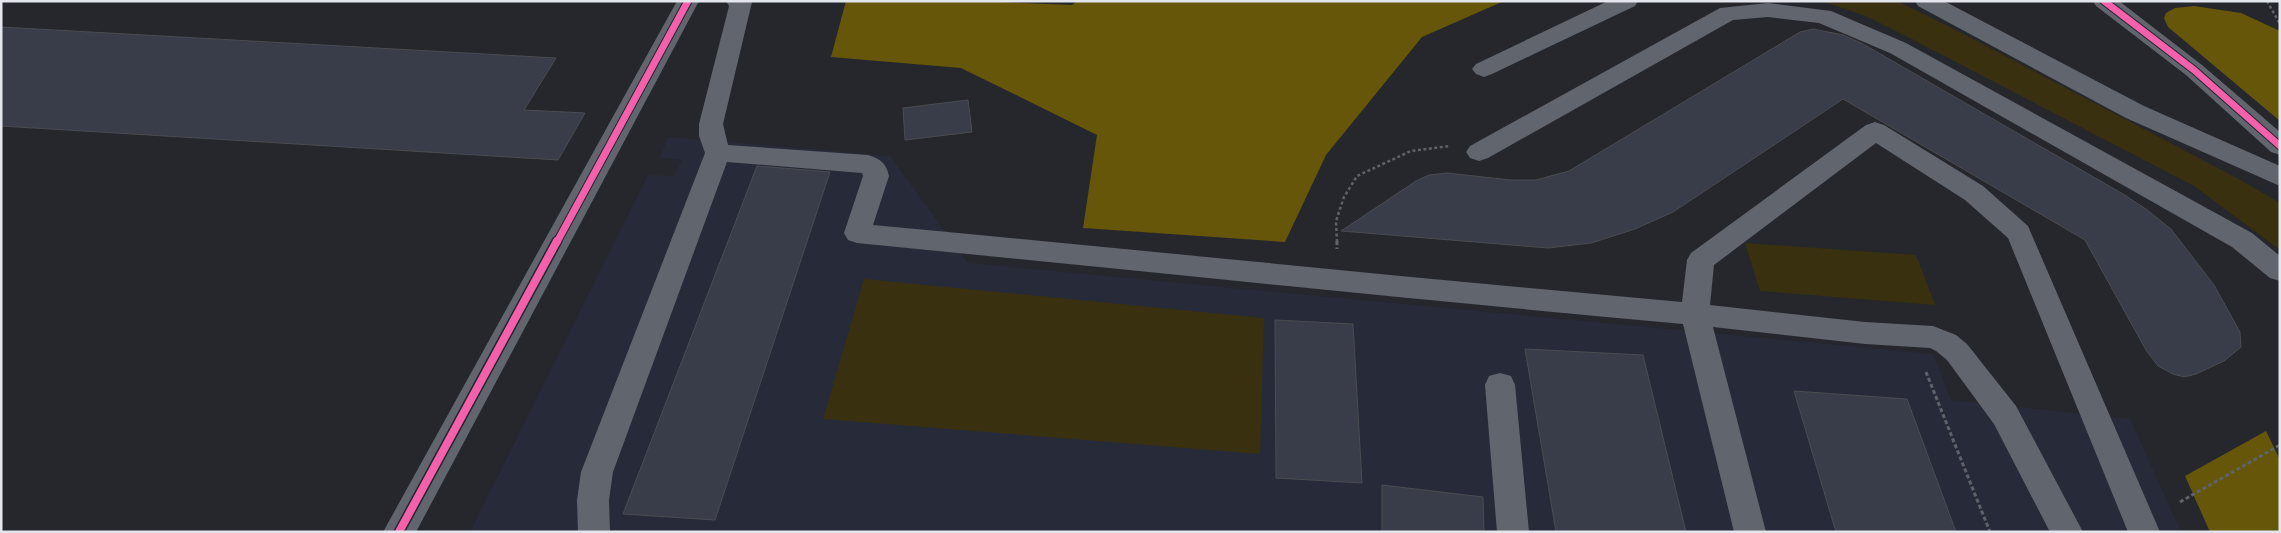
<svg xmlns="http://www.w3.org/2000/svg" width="2281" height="533" viewBox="0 0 2281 533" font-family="Raleway,sans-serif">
<rect width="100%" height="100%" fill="#25272c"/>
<path fill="#272b39" d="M668 137 890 156 968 263 1933 354 1951 400 2130 419 2181 532H470L648 175 674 176 682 160 660 158Z"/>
<path fill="#38300f" d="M1821 1H1897L1950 27 2237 178 2280 203V250L2194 186 1906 36 1866 16Z
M1745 243 1916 255 1935 305 1760 291Z
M864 279 1264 318 1260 454 823 419Z"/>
<path fill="#665609" d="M846 1H975L1072 5 1077 1H1504L1422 37 1326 155 1285 242 1083 228 1097 135 961 68 831 57Z
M2194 6 2241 13 2280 31V121L2168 27 2164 18 2166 13 2175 8Z
M2266 431 2280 460V532H2210L2185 476Z"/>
<path fill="#383d49" stroke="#4b4c51" d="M1 27 556 58 524 110 585 113 558 160 1 126Z
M1813 29 1843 35 1863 44 2123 194 2146 209 2171 229 2214 285 2240 332 2241 347 2224 361 2196 374 2184 377 2173 374 2158 366 2146 350 2085 240 1843 99 1673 212 1635 229 1591 243 1548 248 1341 231 1416 181 1429 175 1447 173 1511 180H1536L1569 171 1800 32Z
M968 100 972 132 905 140 903 108Z
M757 166 830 172 715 520 623 514Z
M1275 320 1353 324 1362 483 1276 478Z
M1525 349 1643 355 1686 532H1556Z
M1794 391 1907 399 1956 532H1836Z
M1382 485 1483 497 1484 532H1382Z"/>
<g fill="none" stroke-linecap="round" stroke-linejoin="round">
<path stroke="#606269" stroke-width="2.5" stroke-dasharray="3 2.5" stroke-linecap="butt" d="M2267 1 2280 24
M1337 242 1336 221 1344 197 1357 176 1411 151 1450 146"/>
<path stroke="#606269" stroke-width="3" stroke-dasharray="4 2.5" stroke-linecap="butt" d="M1337 241V249
M1926 372 1990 532
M2180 502 2280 445"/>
<path fill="#61656d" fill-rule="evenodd" d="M677 1H699L416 532H383Z
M726 1 752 2 723 124 728 145 868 155C881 159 886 163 889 176L873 225C1143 250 1412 278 1682 302L1687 260 1691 253 1866 125 1875 122 1884 125 1983 186 2028 226 2160 532H2128L2008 238 1965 200 1876 143 1714 265 1710 305 1865 322 1933 326 1956 335 1967 344 2016 406 2083 532H2050L1994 424 1947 360 1936 351 1930 348 1865 344 1713 327 1766 532H1734L1683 324C1408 299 1132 270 857 243L848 240 844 233 863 176 862 173 727 162 613 472 609 500 610 532H578L577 500 581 472 705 153 699 136V124L729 6Z
M1608 1H1638L1635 6 1492 74 1484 77 1476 74 1472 69 1476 64Z
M1915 1H1944L2144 106 2280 166V186L2126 118 1918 6Z
M2093 1H2119L2202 65 2280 132V155L2271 152 2186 75 2096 6Z
M1768 3 1831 11 1906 43 2252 233 2280 256V281L2270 278 2232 247 1890 53 1819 23 1768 17 1733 20 1488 158 1479 161 1470 158 1466 152 1470 146 1720 8Z
M1500 373 1511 376 1515 385 1529 532H1497L1485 385 1489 376Z"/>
<defs>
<path id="cycleway-far1" d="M2104 1 2194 70 2280 146
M557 242 688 1"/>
<path id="cycleway" d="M399 532 557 241"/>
</defs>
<use href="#cycleway-far1" stroke="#22262f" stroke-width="9"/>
<use href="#cycleway" stroke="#22262f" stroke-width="11"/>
<use href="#cycleway-far1" stroke="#f560ab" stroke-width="7"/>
<use href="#cycleway" stroke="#f560ab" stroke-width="8"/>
</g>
<rect width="2281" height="533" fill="none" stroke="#e4e6ed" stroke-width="5"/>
</svg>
